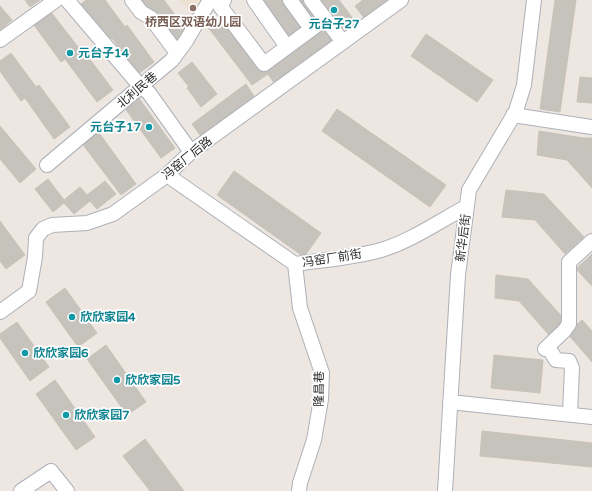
<svg xmlns="http://www.w3.org/2000/svg" width="592" height="491" viewBox="0 0 592 491" font-family="'Varela Round','Noto Sans SC',sans-serif">
<rect width="100%" height="100%" fill="#ede6e1"/>
<path fill="#ede1d2" d="M178 0H204L195 16Z"/>
<path fill="#c6c2bc" stroke="#c9c2ba" d="M25 0H40L30 7Z
M86 0H105L125 27 127 25 154 62 138 74 112 38 108 41 81 4Z
M134 0H164L188 32 172 44Z
M259 0H285L305 27 287 39Z
M295 0H305L317 19 311 23Z
M314 0H339L354 20 338 31Z
M363 0H395L367 22 355 6Z
M555 0H576L560 112 540 109Z
M0 6 12 20 0 30Z
M51 12 78 47 80 46 113 90 97 102 65 59 61 62 34 25Z
M222 15 268 74 252 85 207 26Z
M322 27 333 41 275 84 265 70Z
M426 34 493 80 477 102 411 56Z
M11 53 36 87 39 85 70 127 54 139 25 98 21 101 0 71V61Z
M192 62 203 76 189 87 178 73Z
M203 76 217 94 201 107 187 88Z
M580 77 592 78V103L577 102Z
M246 84 256 99 203 139 192 124Z
M138 97 175 148 161 158 124 107Z
M337 109 446 185 430 207 322 131Z
M0 126 36 169 20 183 0 159Z
M97 130 136 184 121 195 81 142Z
M539 131 583 138 592 148V188L567 160 537 155Z
M583 138H592V148Z
M234 171 321 233 304 257 217 195Z
M48 179 64 200 80 187 87 195 105 181 116 194 97 209 90 201 74 214 64 203 53 212 35 189Z
M506 190 544 194 584 237 565 254 535 220 502 217Z
M0 221 25 255 6 269 0 261Z
M592 254V286L576 269Z
M496 275 528 279 565 320 549 335 519 301 495 298Z
M65 288 97 333 78 347 46 302Z
M582 320 592 331V362L567 333Z
M17 322 49 367 30 381 0 338V334Z
M106 345 146 402 127 415 87 359Z
M494 355 543 360 540 393 491 388Z
M55 380 95 437 76 450 36 394Z
M482 431 592 443V467L480 456Z
M145 439 184 491H150L123 456Z"/>
<g fill="none" stroke-linecap="round" stroke-linejoin="round">
<defs>
<path id="minor" d="M67 0 141 87 149 93 191 152
M132 0 141 12 151 18 177 53
M224 0 220 6 264 64 325 19
M254 0 287 47
M290 0 306 22
M311 0 343 42
M0 40 56 0
M513 115 592 127
M47 165 172 60 186 41 210 0
M167 175 295 264C323 260 353 258 381 250 411 241 438 222 466 207
M295 264 300 308 322 373 321 399 314 440 300 483 299 491
M0 312 29 291 35 257 36 238 43 229 52 225 87 223 113 214 167 175 191 152 401 0
M548 347 556 360 569 361 572 368 570 414
M545 349 564 331 569 324V262L592 241
M450 402 592 417
M21 491 51 471 67 491
M445 491 458 275 469 190 516 111 524 85 534 0"/>
</defs>
<use href="#minor" stroke="#adb1b8" stroke-width="16"/>
<use href="#minor" stroke="#fff" stroke-width="14"/>
</g>
<circle fill="#8d6e63" stroke="#fff" stroke-width="1.5" cx="193" cy="8" r="4"/>
<g fill="#0f9aa8" stroke="#fff" stroke-width="1.5">
<circle cx="334" cy="10" r="4"/>
<circle cx="70" cy="53" r="4"/>
<circle cx="149" cy="127" r="4"/>
<circle cx="72" cy="317" r="4"/>
<circle cx="25" cy="353" r="4"/>
<circle cx="117" cy="380" r="4"/>
<circle cx="66" cy="415" r="4"/>
</g>
<g text-anchor="middle" stroke-width="3.5" stroke-linejoin="round" paint-order="stroke">
<g font-size="12" font-weight="bold" fill="#785e54" stroke="#fff">
<text x="193" y="26">桥西区双语幼儿园</text>
</g>
<g font-size="12" font-weight="bold" fill="#0d838f" stroke="#fff" text-anchor="start">
<text x="334" y="28" text-anchor="middle">元台子27</text>
<text x="78" y="57">元台子14</text>
<text x="141" y="131" text-anchor="end">元台子17</text>
<text x="80" y="321">欣欣家园4</text>
<text x="33" y="357">欣欣家园6</text>
<text x="125" y="384">欣欣家园5</text>
<text x="74" y="419">欣欣家园7</text>
</g>
<g font-size="12" fill="#2d2d2d" stroke="#fff">
<text transform="translate(137 90) rotate(-40)" y="4">北利民巷</text>
<text transform="translate(187 158) rotate(-39)" y="4">冯窑厂后路</text>
<text transform="translate(463 238) rotate(-83)" y="4">新华后街</text>
<text transform="translate(332 258) rotate(-9)" y="4">冯窑厂前街</text>
<text transform="translate(319 389) rotate(-89)" y="4">隆昌巷</text>
</g>
</g>
</svg>
